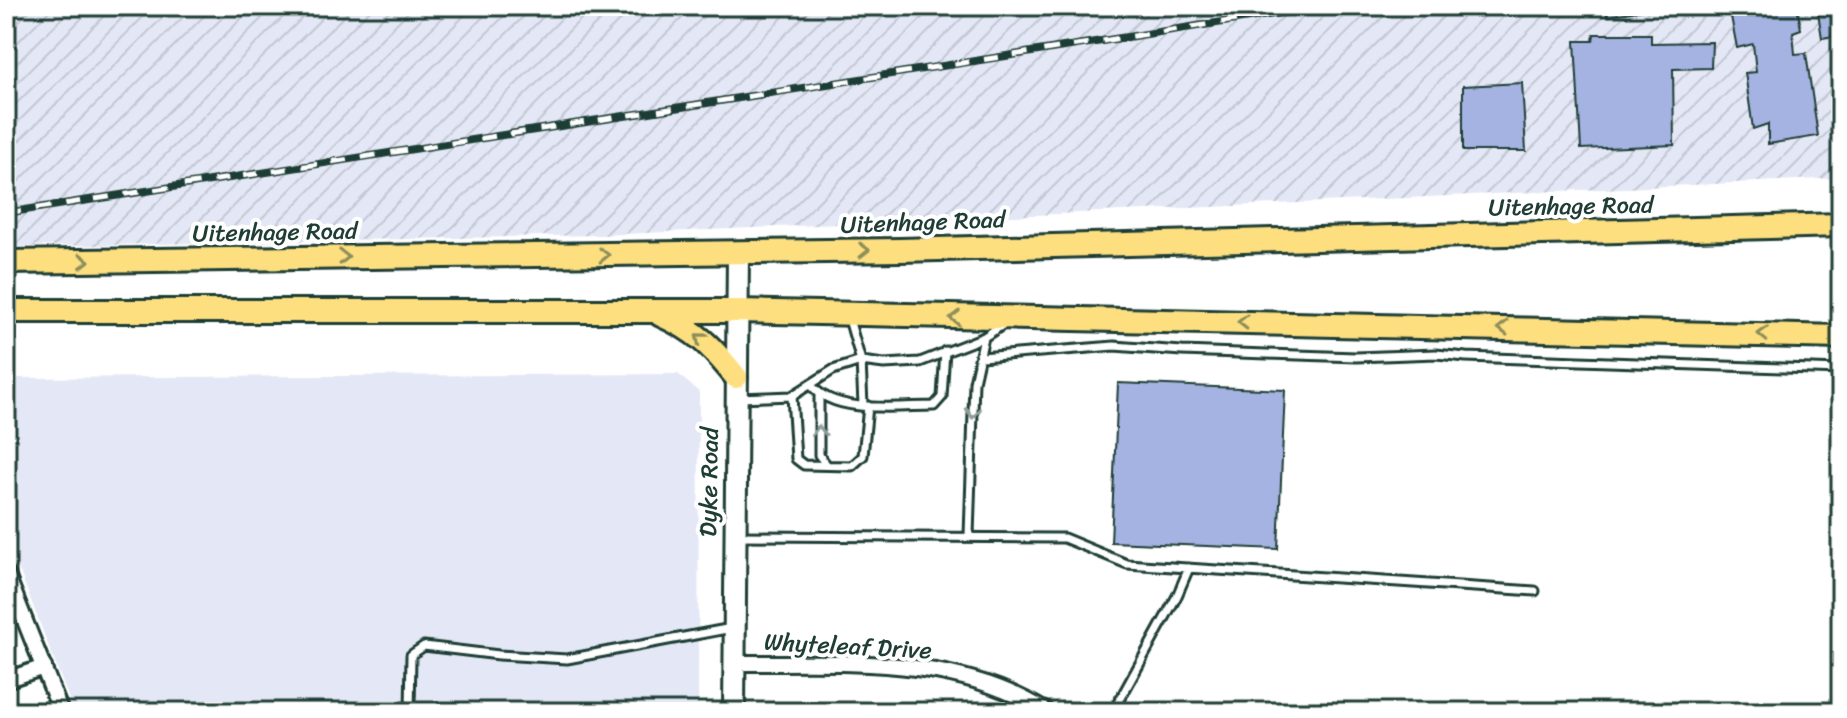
<svg xmlns="http://www.w3.org/2000/svg" width="1847" height="718" viewBox="0 0 1847 718" font-family="Sriracha,sans-serif">
<defs>
<pattern id="industrial-furrows" width="10" height="10" patternUnits="userSpaceOnUse" patternTransform="scale(2)"><rect width="10" height="10" fill="#e4e8f6"/><path d="M-1 1l2-2M0 10L10 0M9 11l2-2" fill="none" stroke="#c3c8d4"/></pattern>
</defs>
<rect width="100%" height="100%" fill="#fff"/>
<filter id="ink" filterUnits="userSpaceOnUse"><feTurbulence type="fractalNoise" baseFrequency=".0125" numOctaves="2"/><feDisplacementMap in="SourceGraphic" scale="16" xChannelSelector="R" yChannelSelector="G"/><feConvolveMatrix kernelMatrix="1 2 1 2 8 2 1 2 1" color-interpolation-filters="sRGB"/></filter>
<g filter="url(#ink)">
<path fill="#e4e8f6" d="M678 374 699 392 698 712H74L6 536V381L9 378Z"/>
<path fill="url(#industrial-furrows)" d="M6 6H1841V178L601 235 6 247Z"/>
<path fill="#a5b3e2" stroke="#1f3d34" stroke-width="2" d="M1606 6H1668L1607 16Z
M1729 6H1797L1801 29 1793 32 1795 54 1806 53 1818 136 1768 144V124L1753 129 1745 73 1756 72 1753 44 1737 48Z
M1817 6H1841V35L1822 38Z
M1594 34H1651V43L1712 42 1711 68 1673 69 1674 145 1581 149 1575 41H1593Z
M1522 83 1526 151H1463V86Z
M1118 383 1285 390 1278 549 1111 542Z"/>
<g fill="none" stroke-linecap="round" stroke-linejoin="round">
<defs>
<path id="lane" d="M849 319 861 361 884 364 920 362 984 337 1004 324
M981 357 1114 346 1182 351 1356 357 1436 354 1466 357 1841 370
M811 385C835 415 898 406 934 406L942 397 945 351
M819 393V455L826 464
M792 396 796 459 804 465 852 466 863 456 868 406
M738 398 792 396 833 370 861 361 863 405
M736 536 1064 538 1127 564 1535 591
M969 536 974 382 984 337
M410 712 411 655 424 646 499 655 567 659 732 628
M1113 712 1177 596 1189 568"/>
<path id="street" d="M6 573 61 712
M734 663C840 664 953 653 1047 712
M6 680 44 667"/>
<path id="secondary" d="M734 712 738 252"/>
<path id="primary" d="M6 262 900 250 1841 225
M6 311H736L1841 337
M661 315C697 331 712 347 736 377"/>
</defs>
<use href="#lane" stroke="#1f3d34" stroke-width="13"/>
<use href="#street" stroke="#1f3d34" stroke-width="20"/>
<use href="#secondary" stroke="#1f3d34" stroke-width="26"/>
<use href="#primary" stroke="#1f3d34" stroke-width="28"/>
<use href="#lane" stroke="#fff" stroke-width="7"/>
<use href="#street" stroke="#fff" stroke-width="14"/>
<use href="#secondary" stroke="#fff" stroke-width="20"/>
<use href="#primary" stroke="#fddf80" stroke-width="22"/>
<defs>
<path id="rail" d="M6 213 1325 6"/>
</defs>
<use href="#rail" stroke="#1f3d34" stroke-width="8"/>
<use href="#rail" stroke="#fff" stroke-width="5" stroke-dasharray="15" stroke-linecap="butt"/>
</g>
<defs><path id="oneway-chevron" d="M-2-3.5L2.5 0L-2 3.5" fill="none" stroke-width="1.6" stroke-linecap="round" stroke-linejoin="round" transform="scale(2)"/></defs>
<g stroke="#8e8e5a">
<use href="#oneway-chevron" transform="translate(864 250) rotate(-1)"/>
<use href="#oneway-chevron" transform="translate(604 255) rotate(-1)"/>
<use href="#oneway-chevron" transform="translate(344 257) rotate(-1)"/>
<use href="#oneway-chevron" transform="translate(84 261) rotate(-1)"/>
<use href="#oneway-chevron" transform="translate(955 318) rotate(-179)"/>
<use href="#oneway-chevron" transform="translate(1243 322) rotate(-179)"/>
<use href="#oneway-chevron" transform="translate(1503 328) rotate(-179)"/>
<use href="#oneway-chevron" transform="translate(1763 334) rotate(-178)"/>
<use href="#oneway-chevron" transform="translate(700 338) rotate(-141)"/>
</g>
<g stroke="#8f9e9a">
<use href="#oneway-chevron" transform="translate(973 413) rotate(93)"/>
<use href="#oneway-chevron" transform="translate(819 431) rotate(-91)"/>
</g>
</g>
<g text-anchor="middle" stroke-width="8" stroke-linejoin="round" paint-order="stroke">
<g font-size="24" fill="#1f3d34" stroke="#fff">
<text transform="translate(1571 206) rotate(-1)" y="8">Uitenhage Road</text>
<text transform="translate(923 222) rotate(-2)" y="8">Uitenhage Road</text>
<text transform="translate(275 232) rotate(-1)" y="8">Uitenhage Road</text>
<text transform="translate(709 482) rotate(-89)" y="8">Dyke Road</text>
<text transform="translate(848 646) rotate(3)" y="8">Whyteleaf Drive</text>
</g>
</g>
<rect width="1847" height="718" fill="none" stroke="#fff" stroke-width="32"/>
<rect x="16" y="16" width="1815" height="686" fill="none" stroke="#1f3d34" stroke-width="3" filter="url(#ink)"/>
</svg>
